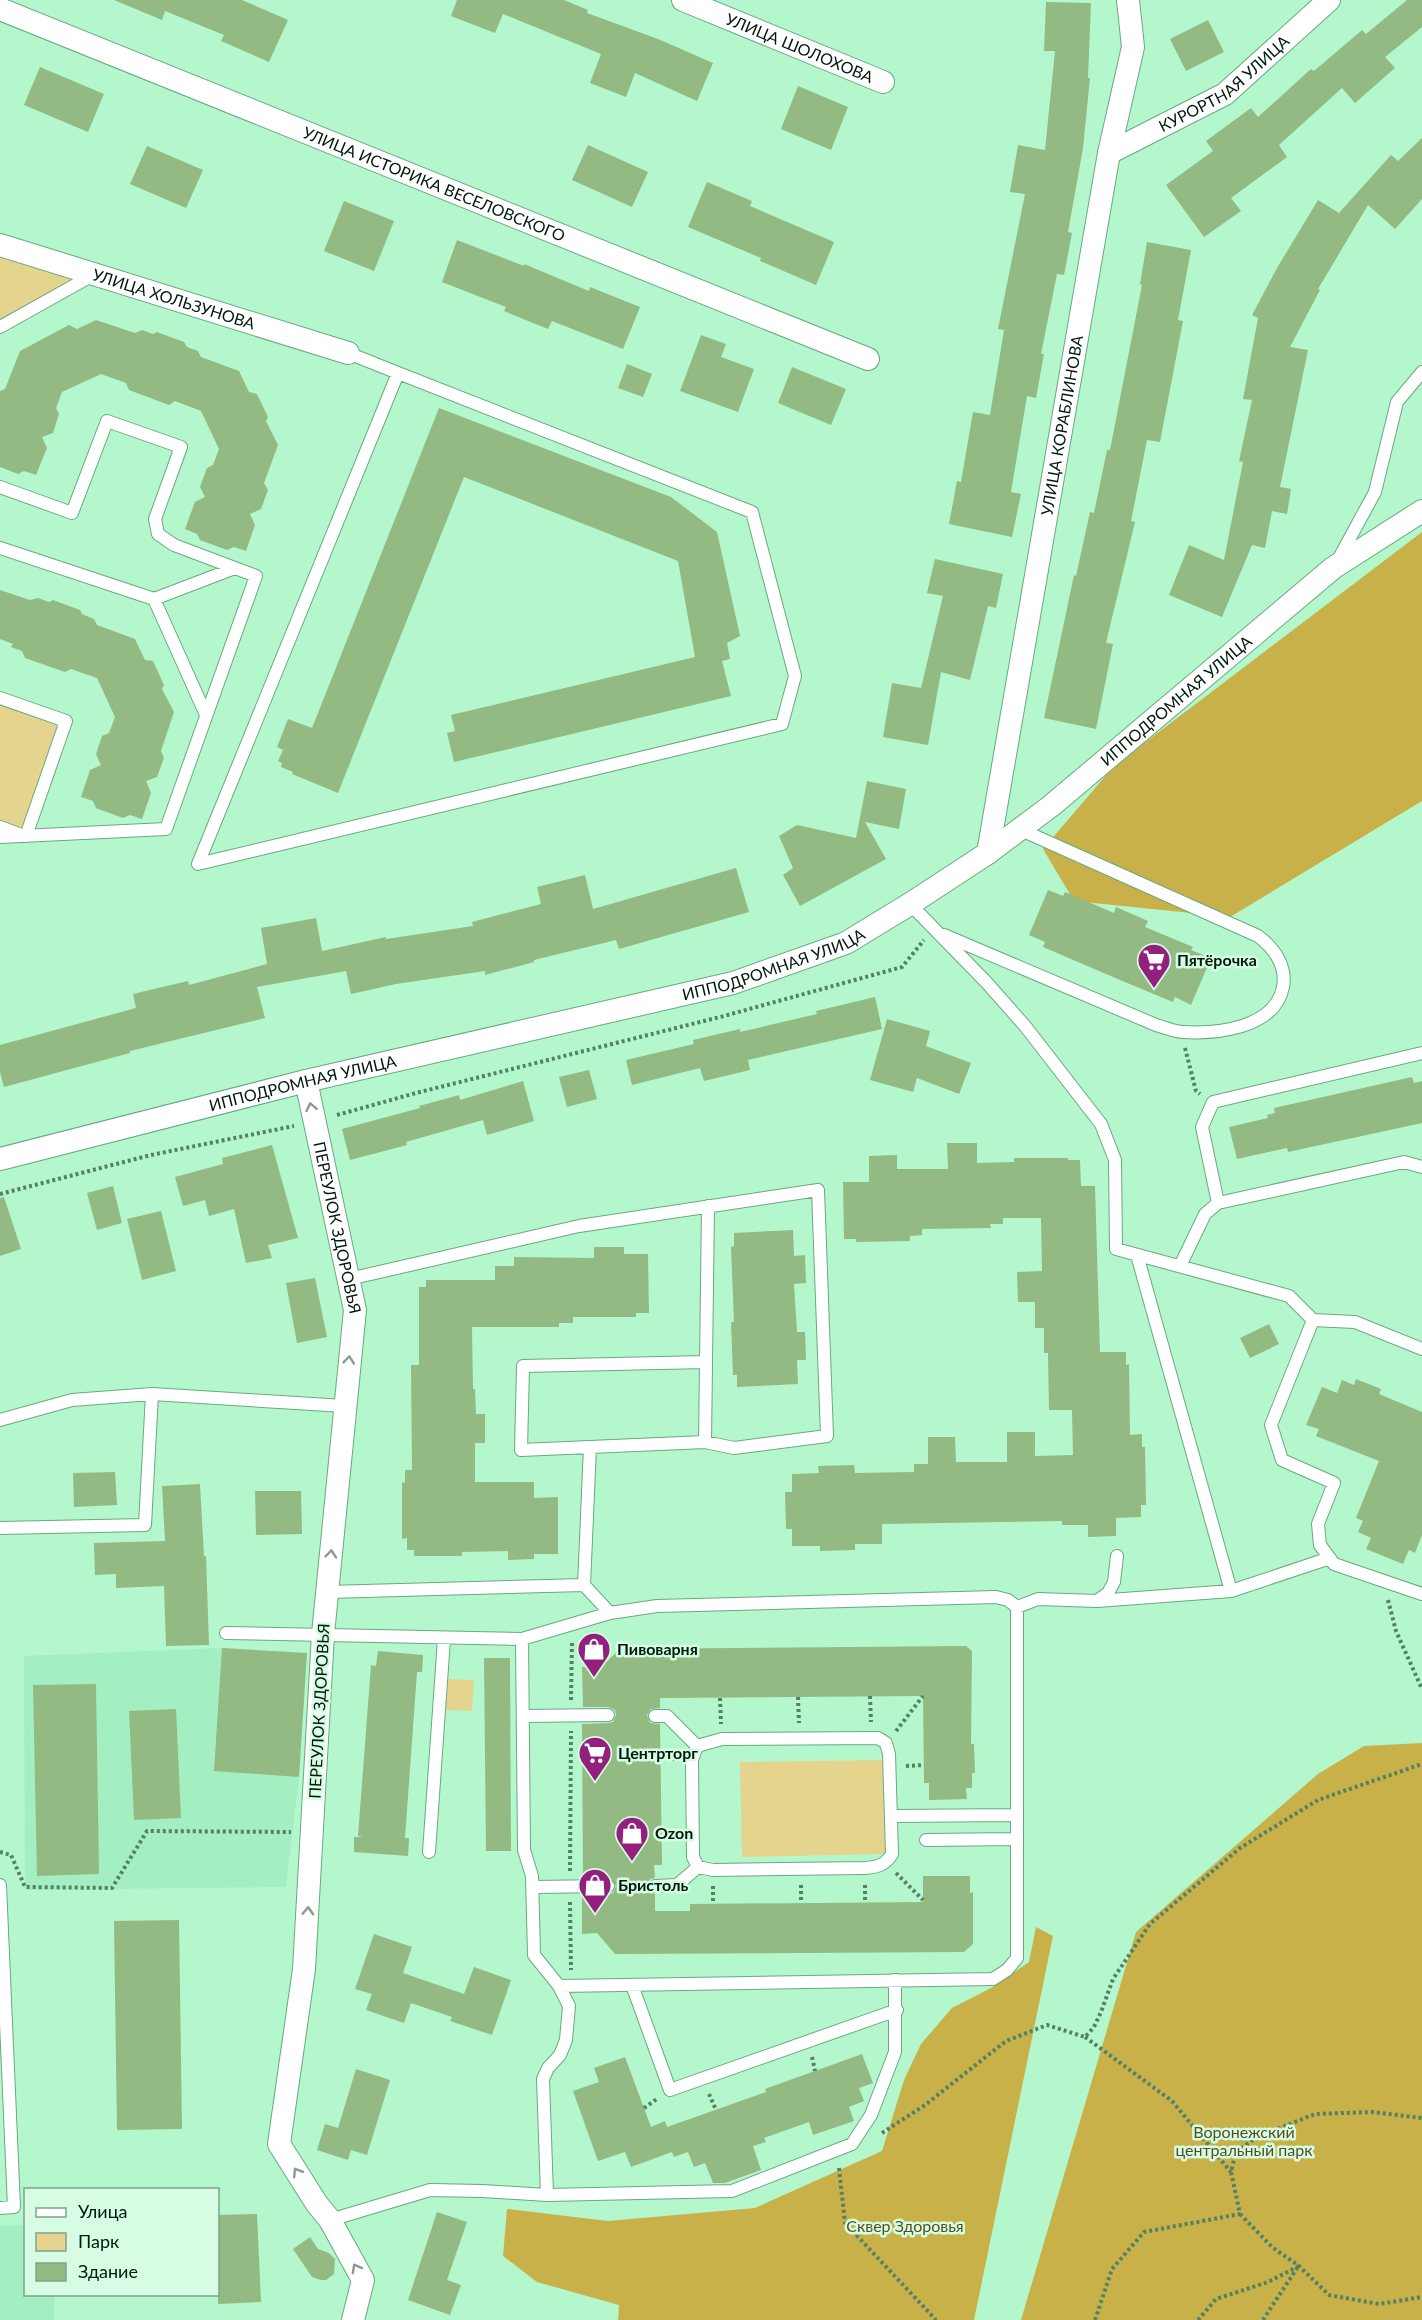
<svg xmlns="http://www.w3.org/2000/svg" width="1422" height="2320" viewBox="0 0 1422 2320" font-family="Lato,sans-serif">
<rect width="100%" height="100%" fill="#b4f7cd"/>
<path fill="#a3efc1" d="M222 1648 307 1653 299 1777 286 1887 25 1890 24 1656Z
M25 2225 26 2294 54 2295V2320H0V2226Z"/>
<path fill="#e4d48d" d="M0 245 95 274 0 327Z
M0 698 66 721 26 836 0 837Z
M447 1679 474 1680 472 1711 445 1710Z
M883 1760 885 1854 742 1857 740 1762Z"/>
<path fill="#c8b149" d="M1422 532V801L1230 917 1074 901 1043 849 1114 766Z
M1422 1743V2320H1021L1136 1932 1318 1774 1364 1746Z
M1036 1927 1053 1936 974 2320H618L619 2305 537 2282 503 2256 507 2209 608 2221 755 2208 882 2151 904 2080 921 2044 952 2008 991 1988 1029 1962Z"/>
<path fill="#92ba82" d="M114 0H242L288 20 269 62 221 41 224 35 165 11 162 20Z
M457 0H564L588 10 587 13 658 39 713 63 697 101 635 73 626 97 590 83 601 54 503 14 495 33 451 16Z
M1407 0H1422V27L1385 57 1395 68 1355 103 1342 88 1279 145 1287 157 1231 198 1241 211 1204 237 1166 185 1213 151 1206 141 1251 108 1258 117 1311 69 1314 71 1362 30 1366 34Z
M1046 2 1091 3 1088 78H1090L1083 148 1068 232 1072 233 1064 275 1057 274 1041 354H1044L1036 398 1027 396 1011 492 1021 494 1012 537 949 524 957 481 961 482 973 412 990 415 1004 330 998 329 1025 194 1010 192 1018 145 1045 150 1055 51H1044Z
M1208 20 1224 52 1186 71 1170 39Z
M40 67 104 94 88 132 24 105Z
M798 86 848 107 831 150 781 129Z
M1422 138V199L1395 229 1368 205 1318 289 1320 290 1290 347 1308 350 1280 487 1291 489 1287 514 1272 511 1265 548 1252 545 1222 617 1169 595 1189 545 1224 560 1243 462 1239 461 1252 400 1243 399 1258 318 1252 315 1277 268 1318 200 1339 213 1391 155 1398 161Z
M588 145 648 172 632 207 572 180Z
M147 146 203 170 186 208 130 184Z
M707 182 752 201 750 206 834 242 816 285 760 261 761 258 688 227Z
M344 201 394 221 374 271 324 251Z
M457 240 524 266V264L589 291 590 287 640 307 623 349 552 321 548 329 504 311 506 307 442 282Z
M1147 242 1191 250 1178 320 1183 321 1160 442 1147 440 1131 521 1135 522 1106 643 1113 644 1096 729 1044 718 1074 575 1076 576 1090 512 1094 513 1107 450H1110L1142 285 1140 284Z
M96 320 135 333 142 330 153 334 157 332 184 342 187 347 198 351 201 357 239 371 249 392 257 394 268 417 266 421 278 445 264 483 268 490 261 509 250 514 255 525 246 551 234 547 227 550 208 543 200 540 197 534 185 529 195 502 205 497 200 487 207 468 213 465 219 449 201 411 175 401 169 405 129 390 126 383 101 374 62 392 56 408 59 414 53 433 42 437 47 448 36 475 24 471 18 474 0 467V391L5 389 20 351 69 325 77 329Z
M701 335 726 344 721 357 754 369 738 412 680 391Z
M627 364 652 374 643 397 618 388Z
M792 367 846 389 831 425 778 403Z
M439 408 671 497 717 532 740 636 727 643 730 659 722 661 731 696 454 762 447 733 455 731 451 715 695 657 678 561 464 477 338 793 292 774 293 772 281 767 282 763 278 761 283 750 277 747 288 719 312 728Z
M935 559 1003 574 996 608 988 606 970 680 941 672 928 745 883 737 892 683 921 688 943 596 927 593Z
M0 590 30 600 38 598 49 602 53 600 80 610 82 614 94 619 97 625 135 639 145 660 153 661 164 685 162 689 174 712 161 751 164 758 157 777 146 781 151 793 142 819 130 815 123 818 104 811 96 808 93 801 81 797 90 770 101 765 96 754 102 736 109 733 115 717 97 678 71 669 65 672 25 658 22 651 11 647 13 644 0 639Z
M867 781 906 789 899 829 865 822 886 859 800 906 783 875 793 868 779 836 797 825 856 838Z
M736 868 749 912 619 949 616 940 534 960V962L485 975V971L396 984 351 994 346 971 257 987 265 1018 130 1051V1053L4 1087 0 1072V1045L136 1008 133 994 188 981 189 985 267 964 261 928 316 918 322 951 386 937V939L473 926 472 922 541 904 537 887 585 875 593 909Z
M1048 890 1063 896 1065 892 1114 913 1116 907 1148 921 1145 927 1193 947 1191 950 1211 958 1191 1005 1175 997 1173 1002 1120 980 1043 947 1045 942 1029 935Z
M875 997 882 1029 748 1060 750 1070 704 1081 700 1068 632 1085 626 1060 694 1044 693 1040 740 1029V1032L817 1014 816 1011Z
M887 1019 930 1031 926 1046 971 1063 959 1094 917 1078 913 1092 870 1080Z
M589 1070 597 1099 567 1107 559 1077Z
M1412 1077 1414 1083 1422 1081V1123L1288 1152 1287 1148 1237 1159 1229 1127 1268 1118 1267 1115 1275 1113 1274 1108Z
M523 1081 534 1121 487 1135 483 1120 406 1142 407 1145 350 1160 342 1129 420 1108 419 1106 459 1095 460 1100Z
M947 1143H977V1163L1014 1162V1158H1068V1160H1080L1081 1186H1095L1100 1352H1126V1365L1129 1364 1130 1435 1142 1434V1447H1145L1146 1505H1141V1517L1116 1518V1536L1088 1537V1525H1062V1521L882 1524V1544H855V1550L820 1551V1546H792V1529H786L785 1492H792V1474L819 1473 818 1466 854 1465 855 1473 914 1472V1464H928V1437H955L956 1462H1007V1432H1035V1456L1073 1455 1072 1410H1049L1048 1353H1044V1328H1035V1302H1018L1017 1272 1042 1271 1041 1218H1003V1224H990L991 1228 922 1229V1235L910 1236V1241L856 1242V1239H844L843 1182H869V1156L897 1155V1169H948Z
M272 1145 298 1238 268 1245 272 1258 246 1263 234 1209 209 1216 205 1200 183 1206 175 1177 223 1164 222 1158Z
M113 1186 122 1223 97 1230 87 1193Z
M4 1197 21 1249 0 1256V1198Z
M161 1211 176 1271 142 1280 127 1219Z
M793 1230 794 1256 805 1255 806 1283 794 1284 797 1332H805L806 1360H797L798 1384 737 1387V1375H733L731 1322H734L731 1247 734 1246V1233Z
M594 1247H624V1254H648L649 1313H636V1317H573V1323H559V1327H472L473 1389H475L476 1414H485V1443H475V1482H534V1498L558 1497V1554H534V1559L508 1560V1551L462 1552V1556H414V1550H407V1538L402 1539V1483L405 1482V1470H412L411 1365H419V1287H426V1280H495V1266H514V1257L594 1258Z
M315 1278 327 1337 297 1343 286 1283Z
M1269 1324 1279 1344 1250 1358 1240 1338Z
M1356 1379 1381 1389 1379 1394 1422 1412V1535L1415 1553 1409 1550 1403 1564 1366 1549 1371 1538 1358 1532 1363 1521 1356 1518 1379 1461 1316 1436 1319 1429 1306 1425 1322 1387 1337 1393 1342 1380 1354 1385Z
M115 1472 117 1505 74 1507 73 1473Z
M200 1484 204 1556H206L209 1645 166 1646 164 1586 116 1588V1574L95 1575 94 1543 165 1541 162 1486Z
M255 1491H301L302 1534 256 1535Z
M966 1646 972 1651 971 1744H974L975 1773H972V1788H966L967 1799 929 1800V1783H924L923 1696 660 1698V1708L651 1709 647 1715 650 1723 660 1724 662 1865H654L655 1878 650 1879 647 1886 648 1891 655 1894V1911H690V1904L923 1902V1876H970V1893L973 1892V1944L964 1952 615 1954 597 1933 582 1934V1895L609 1894 613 1893 616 1886 611 1879 583 1878 582 1724 609 1723 613 1722 616 1715 615 1710 608 1707H583L582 1667H601L620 1649Z
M222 1648 307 1653 299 1777 214 1771Z
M378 1651 423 1655 422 1672H417L405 1838H409L408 1856 354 1852V1837H363L358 1836 371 1665 376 1666Z
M484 1658H510L511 1851H486Z
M96 1684 99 1874 37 1876 33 1685Z
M176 1709 181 1818 134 1820 129 1711Z
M179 1920 182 2129 117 2130 114 1921Z
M374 1934 412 1947 403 1973 464 1994 474 1967 511 1980 492 2035 450 2021 452 2017 411 2003 404 2023 366 2010 372 1994 355 1989Z
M862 2054 873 2083 859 2088 864 2101 849 2107 854 2121 813 2135 809 2122 764 2138 766 2142 753 2146 761 2170 725 2183H713L705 2163 694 2167 688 2152 674 2157 672 2152 631 2167 625 2152 598 2161 573 2091 599 2082 594 2068 625 2057 651 2127 665 2121 667 2127 766 2092 765 2089Z
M356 2069 390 2080 367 2155 351 2150 348 2160 317 2150 325 2124 338 2128Z
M437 2212 467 2222 447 2280 461 2285 450 2315 408 2300Z
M257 2214 261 2302 218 2304V2215Z
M310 2237 318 2249 329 2253 335 2259 334 2274 326 2280H321L312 2277 293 2249Z"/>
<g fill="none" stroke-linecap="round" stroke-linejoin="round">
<defs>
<path id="service" d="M0 327 93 275
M348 353 398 373 752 512 795 676 782 724 198 864 398 373
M0 487 72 513 107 421 181 447 155 519 158 534 174 545 235 568
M0 548 154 599 235 568 256 576 166 829 0 837
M1338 560 1375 492 1397 402 1422 372
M154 599 206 715
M0 698 66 721 26 836
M0 827 19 834
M910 904 987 983 1025 1026 1101 1124 1115 1160 1116 1249 1289 1296 1313 1320 1355 1322 1422 1349
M944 935 1156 1025C1164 1027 1174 1032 1183 1032 1218 1034 1275 1028 1283 987 1287 966 1274 948 1258 936L1019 829
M1218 1203 1202 1127 1213 1102 1422 1053
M1137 1255 1231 1591
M1180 1266 1205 1214 1218 1203 1404 1162 1422 1167
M349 1279 579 1226 818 1190 827 1436 734 1448 705 1442 590 1447 584 1585 610 1613
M1313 1320 1271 1425 1282 1460 1334 1483 1318 1524 1320 1545 1334 1564 1422 1594
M0 1420 72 1400 152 1394 344 1406
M705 1442 708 1206
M590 1447 521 1450 523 1366 706 1362
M0 1528 145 1525 152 1394
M327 1592 584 1585
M1097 1601 1231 1591 1330 1558
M1017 1607 1038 1599 1097 1601 1108 1593 1114 1582 1117 1556
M226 1633 522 1639 610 1613 657 1606 996 1597 1008 1600 1017 1607
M522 1639 524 1850 532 1876 534 1955 559 1986 993 1979 1007 1970 1017 1958V1607
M524 1716 608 1715
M655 1716H667L697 1746
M878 1738 886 1743 889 1754 892 1854C885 1865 878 1867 865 1868L713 1870 698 1867 693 1857 692 1760 697 1746 722 1739Z
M891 1816 1017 1815
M926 1840 1017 1839
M429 1852 444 1639
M0 1885 14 2207 0 2208
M655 1886 677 1885 698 1867
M533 1887 608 1886
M632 1985 670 2090 897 2010
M547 2195 543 2079 548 2068 560 2055 566 2040 569 2006 559 1986
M330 2220 430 2190 482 2191 547 2195 732 2191 852 2144 871 2115 895 2052V1980"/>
<g id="minor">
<path id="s1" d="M683 0 883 82"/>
<path id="s2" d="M0 9 868 359"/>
<path id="s3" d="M1109 153 1225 94 1329 0"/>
<path id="s4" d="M0 245 348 353"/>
<path id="s5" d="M988 853 1109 153 1133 47 1128 0"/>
<path id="s6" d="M306 1081 355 1310 323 1634 304 1969 279 2144 317 2204 330 2220 363 2280 353 2320"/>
<path id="s7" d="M0 1159 306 1081 733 983 846 943 910 904 988 853 1051 806 1333 568 1422 511"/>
</g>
</defs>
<use href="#service" stroke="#68a982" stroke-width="14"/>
<use href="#minor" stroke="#68a982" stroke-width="24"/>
<path stroke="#548166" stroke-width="4" stroke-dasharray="3 3" stroke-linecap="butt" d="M1185 1048 1196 1091 1200 1094
M337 1115 416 1093 724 1016 902 967 924 940
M0 1194 151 1155 294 1126
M1388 1600 1396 1631 1422 1689
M870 1696 871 1722
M798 1697 799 1723
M720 1698 721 1724
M571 1700 572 1641
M896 1731 923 1696
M661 1758 675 1759
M906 1766 924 1765
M661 1838H676
M0 1852 11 1855 25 1887 112 1888 147 1831 291 1832
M570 1871 571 1731
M896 1873 923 1900
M801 1885V1903
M865 1885V1902
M713 1886V1904
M570 1902 571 1970
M1085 2037 1172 2101 1231 2172
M812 2057 815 2071
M709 2094 716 2110
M644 2108 658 2098
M882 2133 925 2105 1006 2041 1047 2025 1085 2037 1094 2027 1101 2012 1113 1979 1150 1924 1240 1848 1318 1800 1422 1764
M839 2168 845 2223 936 2320
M1240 2214 1272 2247 1299 2266 1329 2295 1379 2304 1422 2297
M1095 2320 1112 2269 1144 2232 1240 2214 1231 2172 1236 2152 1257 2137 1315 2114 1372 2112 1422 2118
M1198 2320 1216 2299 1268 2282 1299 2266
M1263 2320 1297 2268"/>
<use href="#service" stroke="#fff" stroke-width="12"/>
<use href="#minor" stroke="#fff" stroke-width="22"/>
</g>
<defs><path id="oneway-chevron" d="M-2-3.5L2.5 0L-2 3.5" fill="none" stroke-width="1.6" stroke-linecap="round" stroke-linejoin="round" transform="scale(1.5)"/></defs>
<g stroke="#8c9891">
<use href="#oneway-chevron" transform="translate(311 1107) rotate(-102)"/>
<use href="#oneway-chevron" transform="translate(349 1360) rotate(-84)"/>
<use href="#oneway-chevron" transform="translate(331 1554) rotate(-85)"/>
<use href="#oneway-chevron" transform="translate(308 1911) rotate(-87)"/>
<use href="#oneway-chevron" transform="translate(297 2172) rotate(-122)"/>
<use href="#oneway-chevron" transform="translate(356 2268) rotate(-119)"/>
</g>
<defs>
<symbol id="supermarket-pin" viewBox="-11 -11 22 30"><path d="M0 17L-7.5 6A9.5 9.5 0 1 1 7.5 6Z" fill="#94207e" stroke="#d6fde4"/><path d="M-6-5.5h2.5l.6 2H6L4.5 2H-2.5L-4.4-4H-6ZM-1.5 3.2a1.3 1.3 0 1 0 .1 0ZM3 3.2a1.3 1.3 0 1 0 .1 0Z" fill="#fff"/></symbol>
<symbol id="shop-pin" viewBox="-11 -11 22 30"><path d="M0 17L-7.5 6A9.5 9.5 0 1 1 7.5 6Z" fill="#94207e" stroke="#d6fde4"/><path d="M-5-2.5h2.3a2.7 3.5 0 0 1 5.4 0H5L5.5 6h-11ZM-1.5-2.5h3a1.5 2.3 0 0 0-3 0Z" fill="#fff"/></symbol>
</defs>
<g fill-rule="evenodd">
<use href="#supermarket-pin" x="1135" y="941" width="38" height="52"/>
<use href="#shop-pin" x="575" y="1630" width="38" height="52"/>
<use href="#supermarket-pin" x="576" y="1734" width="38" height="52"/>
<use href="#shop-pin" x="613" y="1814" width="38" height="52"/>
<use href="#shop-pin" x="576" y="1866" width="38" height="52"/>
</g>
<g text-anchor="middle" stroke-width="5" stroke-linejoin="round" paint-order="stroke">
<g font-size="16" fill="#00190b" stroke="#d6fde4">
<text dy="6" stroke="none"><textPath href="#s1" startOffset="126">УЛИЦА ШОЛОХОВА</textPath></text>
<text dy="6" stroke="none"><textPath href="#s3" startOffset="135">КУРОРТНАЯ УЛИЦА</textPath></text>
<text dy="6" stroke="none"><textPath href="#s2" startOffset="468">УЛИЦА ИСТОРИКА ВЕСЕЛОВСКОГО</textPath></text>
<text dy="6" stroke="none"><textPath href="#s4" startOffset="182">УЛИЦА ХОЛЬЗУНОВА</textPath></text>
<text dy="6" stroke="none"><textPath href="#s5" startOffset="434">УЛИЦА КОРАБЛИНОВА</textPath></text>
<text dy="6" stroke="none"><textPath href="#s7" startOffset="1284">ИППОДРОМНАЯ УЛИЦА</textPath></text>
<text dy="6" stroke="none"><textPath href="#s7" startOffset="798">ИППОДРОМНАЯ УЛИЦА</textPath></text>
<text dy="6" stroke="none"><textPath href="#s7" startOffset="312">ИППОДРОМНАЯ УЛИЦА</textPath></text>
<text dy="6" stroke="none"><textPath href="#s6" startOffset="150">ПЕРЕУЛОК ЗДОРОВЬЯ</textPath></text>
<text transform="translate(319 1711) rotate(-87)" y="6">ПЕРЕУЛОК ЗДОРОВЬЯ</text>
</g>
<g font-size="16" font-weight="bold" fill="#00190b" stroke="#d6fde4" text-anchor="start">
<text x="1177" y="966">Пятёрочка</text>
<text x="617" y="1655">Пивоварня</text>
<text x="618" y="1759">Центрторг</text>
<text x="655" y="1839">Ozon</text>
<text x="618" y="1891">Бристоль</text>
</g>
<g font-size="16" fill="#574e23" stroke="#d6fde4">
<text x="1244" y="2138">Воронежский<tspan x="1244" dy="18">центральный парк</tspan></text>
<text x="905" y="2232">Сквер Здоровья</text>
</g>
</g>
<rect x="24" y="2188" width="195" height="108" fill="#d6fde4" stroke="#80a28d" stroke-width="1.5"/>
<rect x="36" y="2208" width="30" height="9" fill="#ffffff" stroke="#80a28d" stroke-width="1.5"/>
<text x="78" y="2218" font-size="18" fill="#00190b">Улица</text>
<rect x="36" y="2233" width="30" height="18" fill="#e4d48d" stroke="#80a28d" stroke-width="1.5"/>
<text x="78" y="2248" font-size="18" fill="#00190b">Парк</text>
<rect x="36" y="2263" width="30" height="18" fill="#92ba82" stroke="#80a28d" stroke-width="1.5"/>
<text x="78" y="2278" font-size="18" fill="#00190b">Здание</text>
</svg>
